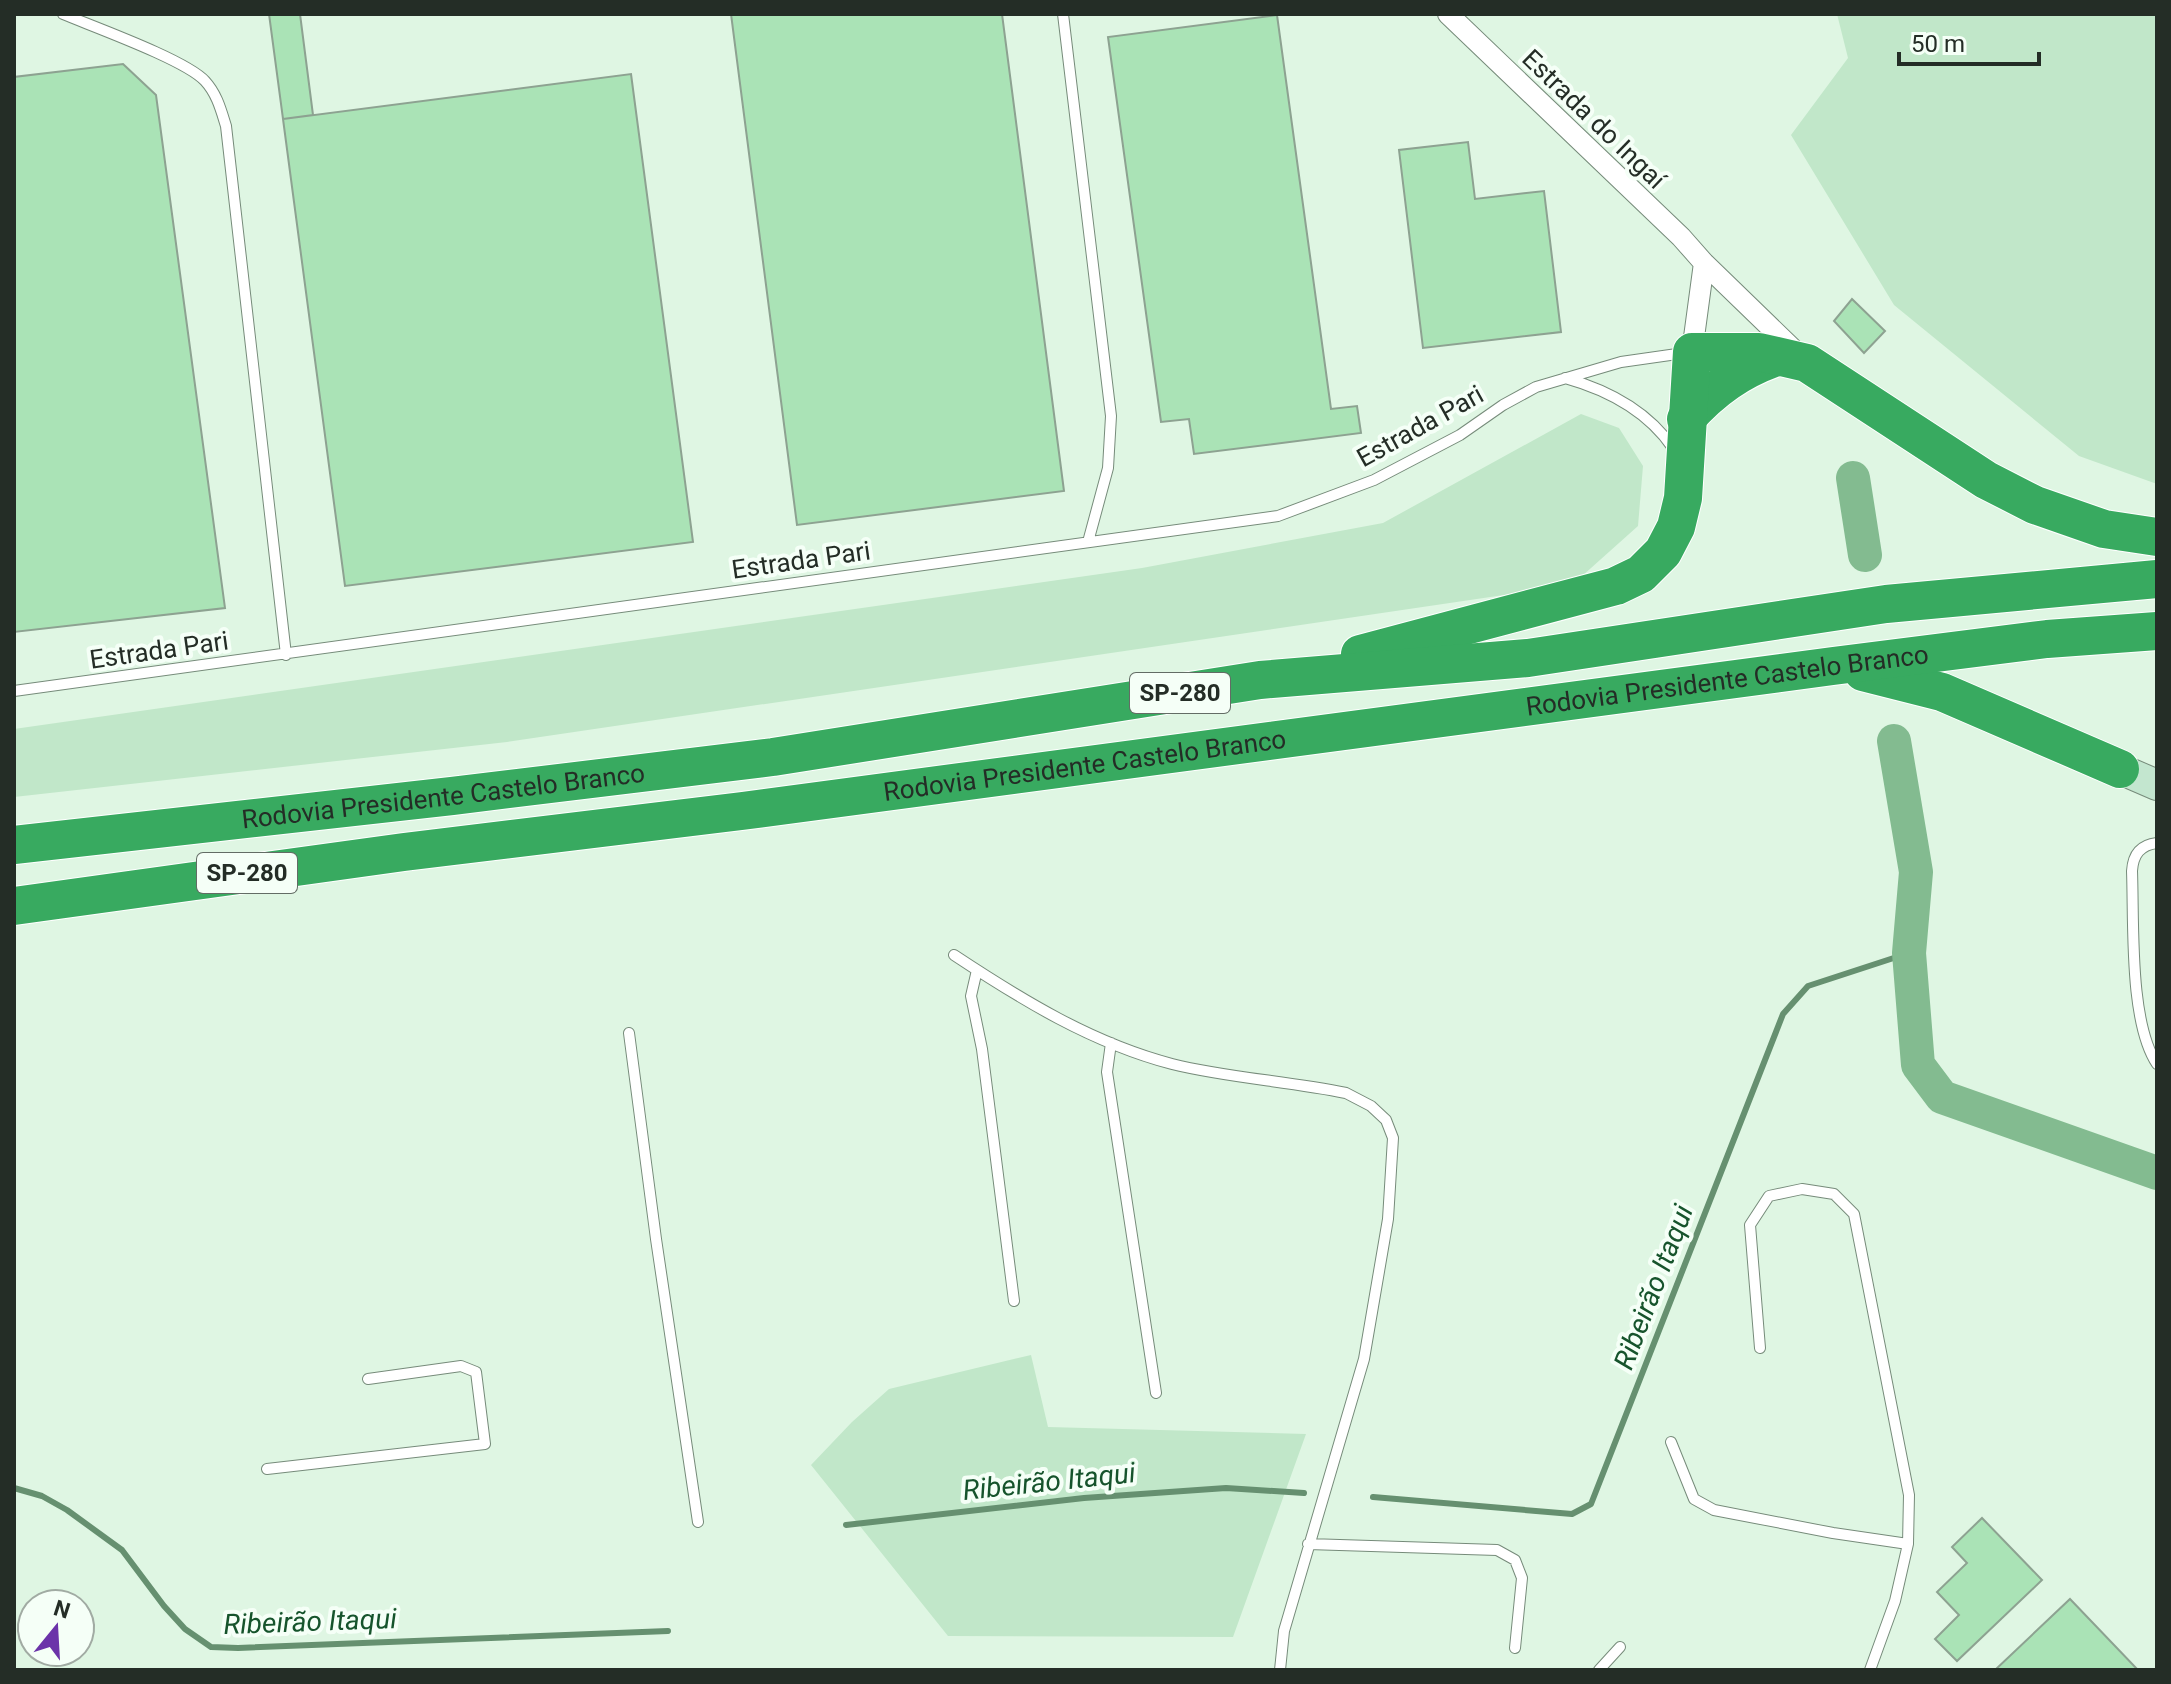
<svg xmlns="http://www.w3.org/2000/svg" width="2171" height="1684" viewBox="0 0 2171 1684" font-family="Roboto,sans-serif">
<rect width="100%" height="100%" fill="#dff6e3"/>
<path fill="#c1e7c9" d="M1837 14H2157V484L2079 456 1894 305 1791 135 1848 58Z
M1581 414 1619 428 1643 466 1638 526 1572 585 507 742 14 797V729L1142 568 1383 523Z
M1031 1355 1048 1427 1306 1434 1233 1637 948 1636 811 1465 852 1422 889 1389Z"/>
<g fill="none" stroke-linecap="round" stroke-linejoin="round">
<path stroke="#669070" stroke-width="6" d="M14 1488 42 1496 67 1510 122 1550 164 1606 185 1629 211 1647 238 1648 668 1631
M1373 1497 1572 1514 1591 1504 1783 1014 1808 986 1909 953
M846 1525 1084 1498 1226 1488 1304 1493"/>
<path stroke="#83bb90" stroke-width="34" d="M1853 478 1865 555
M1894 741 1916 872 1909 953 1918 1065 1942 1097 2157 1173"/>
</g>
<path fill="#aae3b6" stroke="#8da291" stroke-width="2" d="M269 14H300L313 115 283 119Z
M731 14H1002L1064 491 797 525Z
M1277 15 1331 409 1357 406 1361 433 1194 454 1189 419 1161 422 1108 37Z
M123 64 156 95 225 608 14 632V77Z
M631 74 693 542 345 586 283 119Z
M1468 142 1475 199 1544 191 1561 332 1423 348 1399 150Z
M1852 299 1885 331 1864 353 1834 321Z
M1982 1518 2042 1580 1957 1661 1935 1639 1959 1615 1937 1592 1967 1563 1952 1547Z
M2070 1599 2138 1670H1995Z"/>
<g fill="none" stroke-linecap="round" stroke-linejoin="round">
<defs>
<path id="service" d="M63 14C94 27 186 60 205 81 217 94 221 110 226 126L286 655
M1063 14 1111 416 1108 468 1088 542
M1565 378C1608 390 1647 410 1673 448
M14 691 1278 516 1374 480 1460 435 1503 405 1536 387 1621 362 1684 353
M2157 843C2140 845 2133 855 2132 871 2134 923 2129 1022 2157 1064
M954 955C1022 1000 1092 1043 1172 1064 1228 1078 1288 1081 1346 1093L1371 1106 1386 1120 1393 1138 1388 1219 1364 1359 1284 1631 1280 1670
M977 970 971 996 982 1049 1014 1301
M629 1033 656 1239 698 1522
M1111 1043 1107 1072 1156 1393
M1760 1348 1750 1225 1769 1196 1802 1189 1834 1194 1854 1214 1909 1495 1908 1544 1895 1601 1870 1670
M1671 1442 1694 1499 1714 1510 1833 1533 1908 1544
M267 1469 485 1444 476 1372 461 1366 368 1379
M1308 1544 1497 1550 1515 1560 1522 1578 1515 1648
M1599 1670 1620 1647"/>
<path id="minor" d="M1448 14 1681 237 1704 263 1801 357
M1692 352 1704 263"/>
<path id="secondary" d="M2120 769 2157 785"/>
<g id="motorway">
<path d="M1686 419C1713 389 1740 370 1777 357"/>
<path d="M1360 654 1616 586 1641 574 1663 552 1676 527 1683 498 1692 352H1759L1807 363 1986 480 2035 505 2104 529 2157 537"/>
<path d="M1863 672 1942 692 2120 769"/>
<path id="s1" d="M14 845 452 796 773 757 1260 680 1528 658 1886 604 2157 579"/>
<path id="s2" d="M14 906 404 852 742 811 1833 666 2047 639 2157 631"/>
</g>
</defs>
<use href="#service" stroke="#768b7a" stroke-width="12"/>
<use href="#minor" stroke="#768b7a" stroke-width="22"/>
<use href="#secondary" stroke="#768b7a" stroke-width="32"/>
<use href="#motorway" stroke="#fff" stroke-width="40"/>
<use href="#service" stroke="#fff" stroke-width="10"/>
<use href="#minor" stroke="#fff" stroke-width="20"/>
<use href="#secondary" stroke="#c3e6cf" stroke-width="30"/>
<use href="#motorway" stroke="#38aa60" stroke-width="38"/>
</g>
<g text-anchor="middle" stroke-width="8" stroke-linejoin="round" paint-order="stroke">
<g fill="#f5fff7" stroke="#636c65" stroke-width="2">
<rect x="1130" y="673" width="100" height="40" rx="6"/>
<rect x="197" y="853" width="100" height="40" rx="6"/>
</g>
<g font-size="24" font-weight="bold" fill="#242d26">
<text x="1180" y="701">SP-280</text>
<text x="247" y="881">SP-280</text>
</g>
<g font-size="26" fill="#242d26" stroke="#f5fff7">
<text transform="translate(1594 119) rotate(44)" y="9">Estrada do Ingaí</text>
<text transform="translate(1420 426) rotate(-29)" y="9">Estrada Pari</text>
<text transform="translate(801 560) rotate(-8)" y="9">Estrada Pari</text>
<text transform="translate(159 650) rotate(-8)" y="9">Estrada Pari</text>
<text dy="9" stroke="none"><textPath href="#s2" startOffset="1728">Rodovia Presidente Castelo Branco</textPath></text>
<text dy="9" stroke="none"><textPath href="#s2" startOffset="1080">Rodovia Presidente Castelo Branco</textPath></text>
<text dy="9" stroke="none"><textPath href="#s1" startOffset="432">Rodovia Presidente Castelo Branco</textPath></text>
</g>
<g font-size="28" font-style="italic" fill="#16542c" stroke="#f5fff7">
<text transform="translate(1653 1287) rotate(-69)" y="10">Ribeirão Itaqui</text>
<text transform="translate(1049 1481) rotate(-6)" y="10">Ribeirão Itaqui</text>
<text transform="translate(310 1621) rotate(-2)" y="10">Ribeirão Itaqui</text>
</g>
</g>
<rect width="2171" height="1684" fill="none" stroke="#242d26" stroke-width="32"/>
<g transform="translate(56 1628) rotate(18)"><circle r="38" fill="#f5fff7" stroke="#a1aba3" stroke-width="2"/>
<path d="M0-6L14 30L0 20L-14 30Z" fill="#6b33a9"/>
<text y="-12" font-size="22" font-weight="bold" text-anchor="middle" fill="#242d26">N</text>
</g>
<path d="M1899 52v12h140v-12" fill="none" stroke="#242d26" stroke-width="4"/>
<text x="1911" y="52" font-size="24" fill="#242d26" stroke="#f5fff7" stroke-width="6" paint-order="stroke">50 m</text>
</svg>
